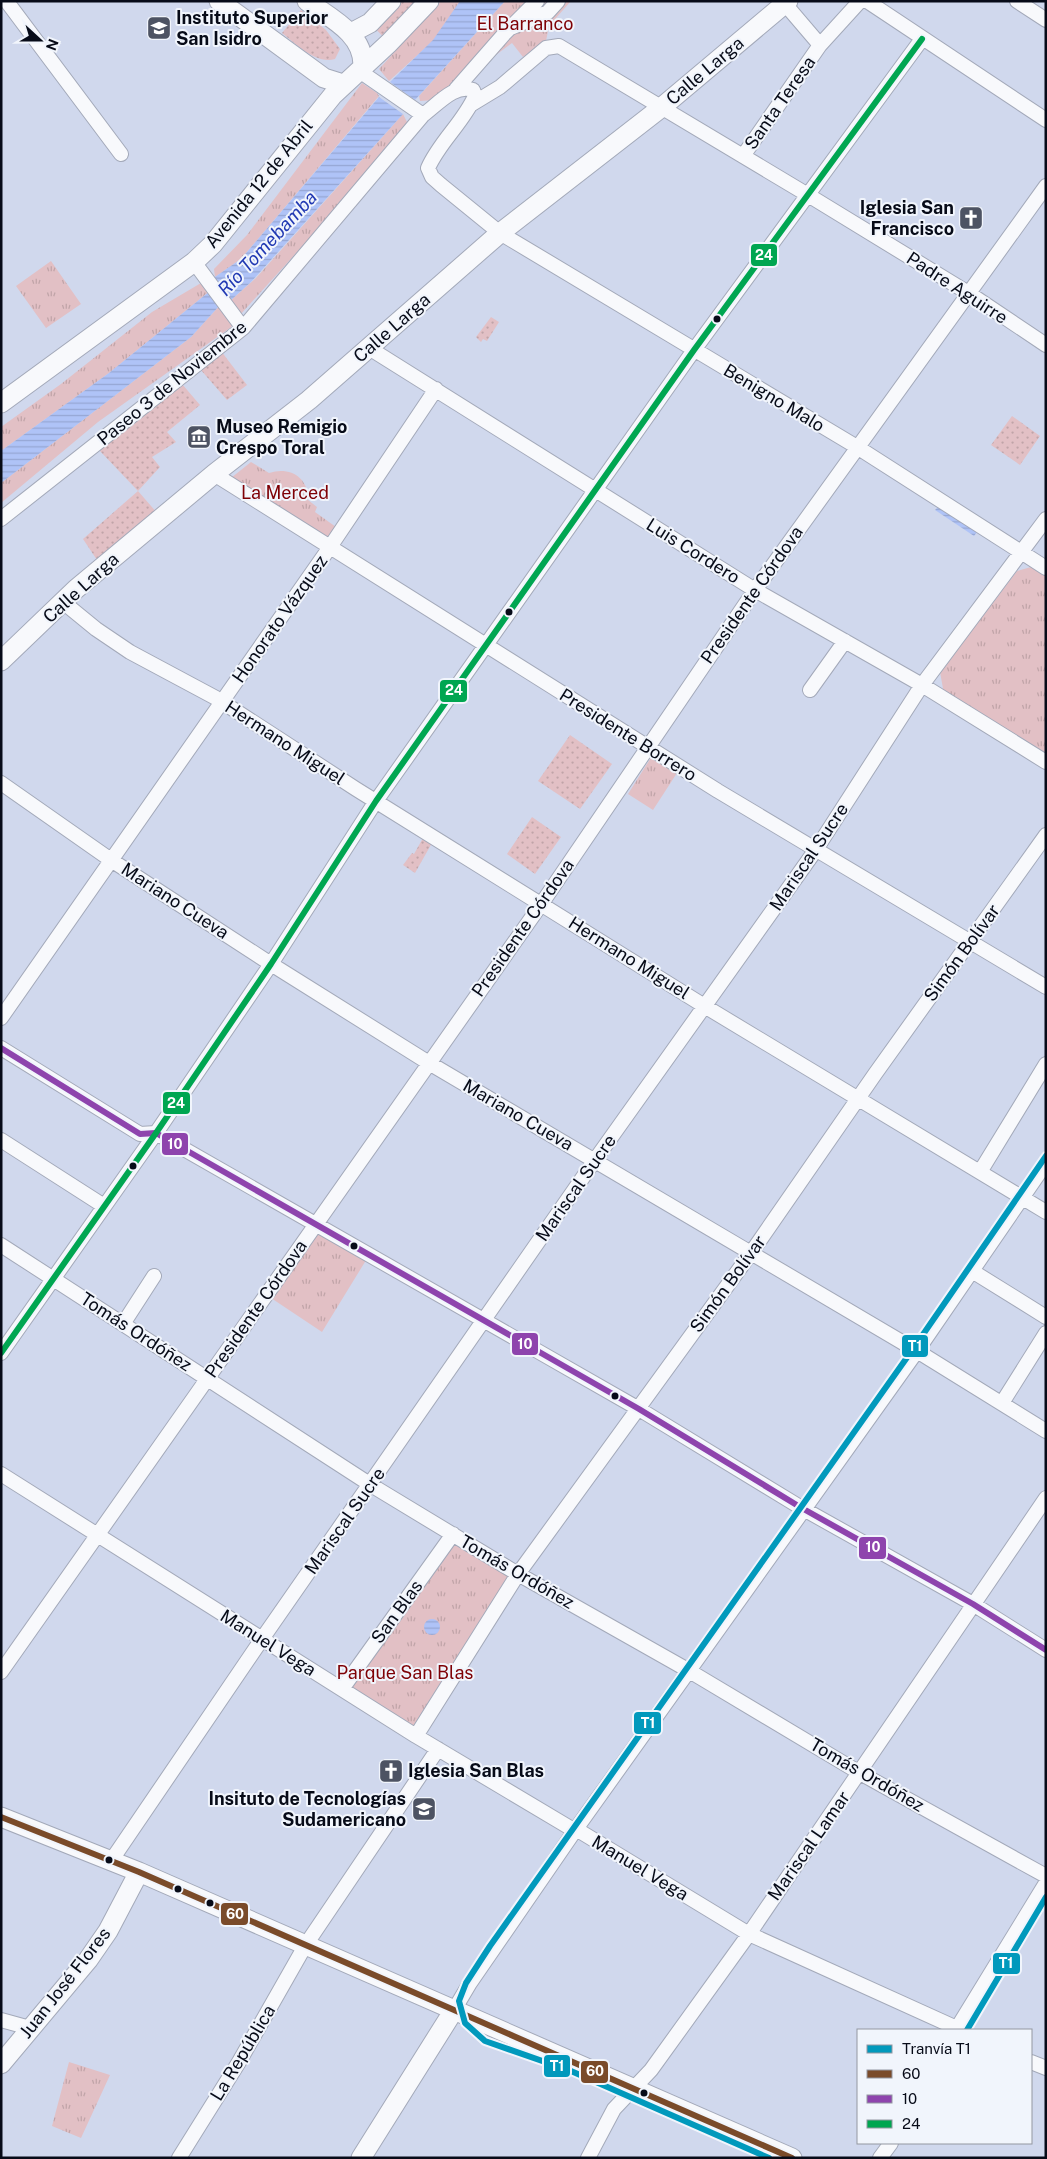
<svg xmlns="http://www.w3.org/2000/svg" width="1047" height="2159" viewBox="0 0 1047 2159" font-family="'Public Sans',sans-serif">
<defs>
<pattern id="grass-dots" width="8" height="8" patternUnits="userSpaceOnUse" patternTransform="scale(1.25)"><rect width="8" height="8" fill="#e2c0c5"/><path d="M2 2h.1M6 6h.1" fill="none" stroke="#c0a4a8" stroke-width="1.8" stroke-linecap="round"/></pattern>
<pattern id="park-tufts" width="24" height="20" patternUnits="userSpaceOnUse" patternTransform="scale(1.25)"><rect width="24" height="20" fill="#e2c0c5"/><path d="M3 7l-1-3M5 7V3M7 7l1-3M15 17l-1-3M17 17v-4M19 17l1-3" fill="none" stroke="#c0a4a8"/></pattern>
<pattern id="water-rules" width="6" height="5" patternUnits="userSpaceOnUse" patternTransform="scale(1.25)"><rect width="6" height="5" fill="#afc3f7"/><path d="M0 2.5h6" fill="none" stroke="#95a6d3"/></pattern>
</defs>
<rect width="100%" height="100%" fill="#d0d8ed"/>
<path fill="url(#grass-dots)" d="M391 1H429L389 43 370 23Z
M301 10 326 30 340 49 335 59C316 65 295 43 282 33Z
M491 317 499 322 487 341 483 339 481 342 476 337Z
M221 351 247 385 227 400 200 369Z
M182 384 200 405 167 432 176 442 152 457 160 467 138 491 158 514 99 563 83 539 138 491 99 450Z
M1012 416 1040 436 1020 465 991 445Z
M570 735 612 764 580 809 538 781Z
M532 817 561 837 535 874 507 854Z
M423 838 432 843 415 873 403 865 412 853 414 854Z"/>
<path fill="url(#park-tufts)" d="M441 1H461L433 41 389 81 379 69Z
M505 1H571L549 26 546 41 523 57 512 43 435 100 420 101 419 96Z
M362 83 377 93 379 96 241 259 215 277 214 269 247 235Z
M403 114 408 124 316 235 299 250 240 315 230 301 256 278Z
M51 261 81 304 46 328 16 286Z
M201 283 210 291 109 373 1 451V427L61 384 152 312Z
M220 305 234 324 230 328 98 422 1 503V483L191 337Z
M251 462 269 473C289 466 309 477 308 500L317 507 315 512 336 527 325 544 226 482Z
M1038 565 1046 570V757L944 694 940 672 1017 571Z
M652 756 677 773 653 810 628 794Z
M316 1227 368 1257 322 1332 268 1296Z
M452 1540 512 1575 417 1729 349 1689Z
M69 2062 110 2075 81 2138 52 2126Z"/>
<path fill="url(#water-rules)" d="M460 1H505L415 100 390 82 433 40Z
M379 97 403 114 251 282 230 301 212 279 241 259Z
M210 291 220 305 191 337 1 483V451L109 373Z
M938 507 977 532 974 536 935 510Z
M424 1627a8 8 0 1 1 16 0a8 8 0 1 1-16 0Z"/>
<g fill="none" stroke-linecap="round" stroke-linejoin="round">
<defs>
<path id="street" d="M867 1 1046 120
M1017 1 1046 20
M8 3 121 154
M513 27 548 12 558 1
M820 45 860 1
M358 70 423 115
M456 89 505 33 537 1
M472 104 500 87 546 48 559 46 808 195 970 294 1046 345
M743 156 820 45 785 4
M194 262 243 328
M369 348 755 590 922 685 1046 762
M214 474 718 791 1046 987
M1 519 243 328 423 115C437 105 455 83 473 90L475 96C463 123 440 141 428 168L432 177 441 185 500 233 857 447 1046 568
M63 602 96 629 130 652 216 698 356 789 706 1007 1046 1212
M810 690 845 641
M1 783 111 860 271 964 429 1063 917 1351 1046 1431
M1 1018 330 547 436 389
M1 1048 140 1134 156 1133 639 1409 800 1507 973 1604 1046 1650
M1 1140 104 1206
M980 1172 1046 1064
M1 1245 371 1485 518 1574 686 1669 860 1773 1046 1876
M972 1271 1046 1317
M123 1324 154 1276
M1 1353 156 1133 271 964 376 801 694 350 922 39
M1002 1403 1046 1333
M1 1474 416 1736 572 1829H576L749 1934 961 2030
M1 1672 542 903 755 590 1046 186
M342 1689 453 1534
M416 1736 518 1574 751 1253 875 1074 1046 835
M111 1861 262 1639 595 1160 815 851 922 685 1046 519
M454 2010 470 1983 576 1829 917 1351 1046 1163
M1 2020 30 2028
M956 2030 1046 1883
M1031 2062 1046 2068
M179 2158 239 2062 305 1946 438 1749
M588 2158 614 2109 651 2070 749 1934 1046 1498
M880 2158 891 2143"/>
<path id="secondary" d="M219 1 324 78 343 84
M307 1C330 18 363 33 363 65
M351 33 370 23 391 1
M1 403 194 262 213 244 333 95 389 43 429 1
M1 661 76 589 214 474 309 400 500 233 662 107 788 1
M1 1817 139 1872 792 2158
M1 2064 88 1960 108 1931 139 1872
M361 2158 454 2010"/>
</defs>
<use href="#street" stroke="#a3a9b9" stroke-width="16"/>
<use href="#secondary" stroke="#a3a9b9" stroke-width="21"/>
<use href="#street" stroke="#f8f9fc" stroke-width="14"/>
<use href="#secondary" stroke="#f8f9fc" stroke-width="19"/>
<defs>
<path id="bus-1" d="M1 1817 139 1872 792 2158"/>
<path id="bus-2" d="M1 1048 140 1134 156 1133 639 1409 800 1507 973 1604 1046 1650"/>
<path id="bus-3" d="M1 1353 156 1133 271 964 376 801 694 350 922 39"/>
</defs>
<use href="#bus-1" stroke="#f1f5fc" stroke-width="10"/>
<use href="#bus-2" stroke="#f1f5fc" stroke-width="10"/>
<use href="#bus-3" stroke="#f1f5fc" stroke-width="10"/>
<use href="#bus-1" stroke="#7a4b2a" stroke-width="6"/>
<use href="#bus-2" stroke="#8e44ad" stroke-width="6"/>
<use href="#bus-3" stroke="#00a651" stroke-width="6"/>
<defs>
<path id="tram-1" d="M967 2030 1046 1897
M769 2158 571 2071 485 2041 465 2023 459 2001 466 1983 490 1946 913 1349 1046 1156"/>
</defs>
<use href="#tram-1" stroke="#f1f5fc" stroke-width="10"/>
<use href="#tram-1" stroke="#0199bc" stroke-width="6"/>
</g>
<defs>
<symbol id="university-square" viewBox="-11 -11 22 22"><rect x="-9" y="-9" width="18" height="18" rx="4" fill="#4d5363" stroke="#f1f5fc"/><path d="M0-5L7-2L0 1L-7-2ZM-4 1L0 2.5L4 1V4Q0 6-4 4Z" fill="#fff"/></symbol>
<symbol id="church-square" viewBox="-11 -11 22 22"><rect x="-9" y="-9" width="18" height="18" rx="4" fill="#4d5363" stroke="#f1f5fc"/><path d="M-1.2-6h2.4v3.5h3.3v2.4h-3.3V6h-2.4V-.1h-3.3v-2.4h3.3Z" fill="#fff"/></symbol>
<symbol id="museum-square" viewBox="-11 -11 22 22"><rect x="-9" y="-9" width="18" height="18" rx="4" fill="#4d5363" stroke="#f1f5fc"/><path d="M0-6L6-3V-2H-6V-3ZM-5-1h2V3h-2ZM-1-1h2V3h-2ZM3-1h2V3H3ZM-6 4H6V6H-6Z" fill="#fff"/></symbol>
</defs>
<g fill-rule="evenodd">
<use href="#university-square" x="145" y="14" width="28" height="28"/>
<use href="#church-square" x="957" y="204" width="28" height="28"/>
<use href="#museum-square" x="185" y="423" width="28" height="28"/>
<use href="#church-square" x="377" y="1757" width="28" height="28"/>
<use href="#university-square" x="410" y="1795" width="28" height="28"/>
</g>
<g fill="#070b18" stroke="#f1f5fc" stroke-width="2">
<circle cx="717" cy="319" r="4.5"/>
<circle cx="509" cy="612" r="4.5"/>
<circle cx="133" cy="1166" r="4.5"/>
<circle cx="354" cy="1246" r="4.5"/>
<circle cx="615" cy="1396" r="4.5"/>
<circle cx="109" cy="1860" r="4.5"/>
<circle cx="178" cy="1889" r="4.5"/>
<circle cx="210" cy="1903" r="4.5"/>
<circle cx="644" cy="2093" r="4.5"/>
</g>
<g text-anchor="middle" stroke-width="4" stroke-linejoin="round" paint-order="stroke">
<g font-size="18" font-weight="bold" fill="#070b18" stroke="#f1f5fc" text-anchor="start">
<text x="176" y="24">Instituto Superior<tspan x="176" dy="21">San Isidro</tspan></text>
<text x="954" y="214" text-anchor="end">Iglesia San<tspan x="954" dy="21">Francisco</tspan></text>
<text x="216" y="433">Museo Remigio<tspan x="216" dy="21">Crespo Toral</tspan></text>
<text x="408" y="1777">Iglesia San Blas</text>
<text x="406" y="1805" text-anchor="end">Insituto de Tecnologías<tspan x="406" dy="21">Sudamericano</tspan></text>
</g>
<g font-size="18" fill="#7e0005" stroke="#f1f5fc">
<text x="525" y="30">El Barranco</text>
<text x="285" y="499">La Merced</text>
<text x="405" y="1679">Parque San Blas</text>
</g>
<g font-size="18" fill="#070b18" stroke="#f1f5fc">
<text transform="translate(705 71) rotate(-40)" y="6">Calle Larga</text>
<text transform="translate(780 103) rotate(-55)" y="6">Santa Teresa</text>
<text transform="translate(259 184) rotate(-51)" y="6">Avenida 12 de Abril</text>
<text transform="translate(957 288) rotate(33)" y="6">Padre Aguirre</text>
<text transform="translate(392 328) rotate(-41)" y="6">Calle Larga</text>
<text transform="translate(172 383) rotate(-39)" y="6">Paseo 3 de Noviembre</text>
<text transform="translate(774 398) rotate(31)" y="6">Benigno Malo</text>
<text transform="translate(693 551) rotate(32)" y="6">Luis Cordero</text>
<text transform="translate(81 588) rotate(-42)" y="6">Calle Larga</text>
<text transform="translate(752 595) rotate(-55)" y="6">Presidente Córdova</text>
<text transform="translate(280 619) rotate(-55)" y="6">Honorato Vázquez</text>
<text transform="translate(628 735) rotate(32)" y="6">Presidente Borrero</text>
<text transform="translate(285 743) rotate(33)" y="6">Hermano Miguel</text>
<text transform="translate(809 857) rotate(-56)" y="6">Mariscal Sucre</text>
<text transform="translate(175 901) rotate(33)" y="6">Mariano Cueva</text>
<text transform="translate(523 928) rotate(-55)" y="6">Presidente Córdova</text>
<text transform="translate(962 953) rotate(-54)" y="6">Simón Bolívar</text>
<text transform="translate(629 958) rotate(32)" y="6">Hermano Miguel</text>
<text transform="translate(518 1115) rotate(30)" y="6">Mariano Cueva</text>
<text transform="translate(576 1188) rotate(-55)" y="6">Mariscal Sucre</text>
<text transform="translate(728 1284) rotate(-54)" y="6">Simón Bolívar</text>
<text transform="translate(256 1309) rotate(-55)" y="6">Presidente Córdova</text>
<text transform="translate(136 1332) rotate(33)" y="6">Tomás Ordóñez</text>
<text transform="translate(345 1521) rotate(-55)" y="6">Mariscal Sucre</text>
<text transform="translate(517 1572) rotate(30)" y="6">Tomás Ordóñez</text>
<text transform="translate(397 1612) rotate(-54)" y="6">San Blas</text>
<text transform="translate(268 1643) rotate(32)" y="6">Manuel Vega</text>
<text transform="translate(867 1775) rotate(30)" y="6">Tomás Ordóñez</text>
<text transform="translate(809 1846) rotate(-55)" y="6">Mariscal Lamar</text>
<text transform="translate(640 1868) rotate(31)" y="6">Manuel Vega</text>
<text transform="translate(65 1983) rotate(-52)" y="6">Juan José Flores</text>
<text transform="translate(243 2053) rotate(-59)" y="6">La República</text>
</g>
<g font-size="19" font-style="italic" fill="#223ab3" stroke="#f1f5fc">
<text transform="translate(267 243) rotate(-47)" y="7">Río Tomebamba</text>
</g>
</g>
<g stroke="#f1f5fc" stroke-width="2">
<rect x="750" y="243" width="28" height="24" rx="5" fill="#00a651"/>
<rect x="439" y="679" width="29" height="24" rx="5" fill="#00a651"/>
<rect x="162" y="1091" width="29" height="24" rx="5" fill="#00a651"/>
<rect x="161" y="1132" width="28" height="24" rx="5" fill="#8e44ad"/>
<rect x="511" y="1332" width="28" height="24" rx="5" fill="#8e44ad"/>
<rect x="901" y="1334" width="28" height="24" rx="5" fill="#0199bc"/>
<rect x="858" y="1536" width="29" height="24" rx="5" fill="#8e44ad"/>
<rect x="633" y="1711" width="29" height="24" rx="5" fill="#0199bc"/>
<rect x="220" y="1902" width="29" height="24" rx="5" fill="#7a4b2a"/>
<rect x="992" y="1952" width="29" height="23" rx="5" fill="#0199bc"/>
<rect x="543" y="2054" width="28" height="24" rx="5" fill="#0199bc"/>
<rect x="580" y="2060" width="29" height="24" rx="5" fill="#7a4b2a"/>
</g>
<g font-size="14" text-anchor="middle" font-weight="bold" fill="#fff">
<text x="764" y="260">24</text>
<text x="454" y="695">24</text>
<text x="176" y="1108">24</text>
<text x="175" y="1149">10</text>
<text x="525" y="1349">10</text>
<text x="915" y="1351">T1</text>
<text x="873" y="1552">10</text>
<text x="648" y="1728">T1</text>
<text x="235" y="1919">60</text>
<text x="1006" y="1968">T1</text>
<text x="557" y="2071">T1</text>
<text x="595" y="2076">60</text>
</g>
<rect width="1047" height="2159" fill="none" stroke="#070b18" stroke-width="5"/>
<rect x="857" y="2029" width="175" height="115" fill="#f1f5fc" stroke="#9397a1"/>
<rect x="867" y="2045" width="25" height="8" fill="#0199bc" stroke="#9397a1"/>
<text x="902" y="2054" font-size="15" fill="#070b18">Tranvía T1</text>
<rect x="867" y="2070" width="25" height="8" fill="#7a4b2a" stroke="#9397a1"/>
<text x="902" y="2079" font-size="15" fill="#070b18">60</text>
<rect x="867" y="2095" width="25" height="8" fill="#8e44ad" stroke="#9397a1"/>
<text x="902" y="2104" font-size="15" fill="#070b18">10</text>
<rect x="867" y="2120" width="25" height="8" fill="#00a651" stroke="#9397a1"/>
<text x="902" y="2129" font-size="15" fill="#070b18">24</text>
<g transform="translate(40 40) rotate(111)" stroke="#f1f5fc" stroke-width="4" paint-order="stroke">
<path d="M0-4L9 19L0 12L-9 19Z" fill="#070b18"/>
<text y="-8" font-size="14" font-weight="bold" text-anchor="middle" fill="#070b18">N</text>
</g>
</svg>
